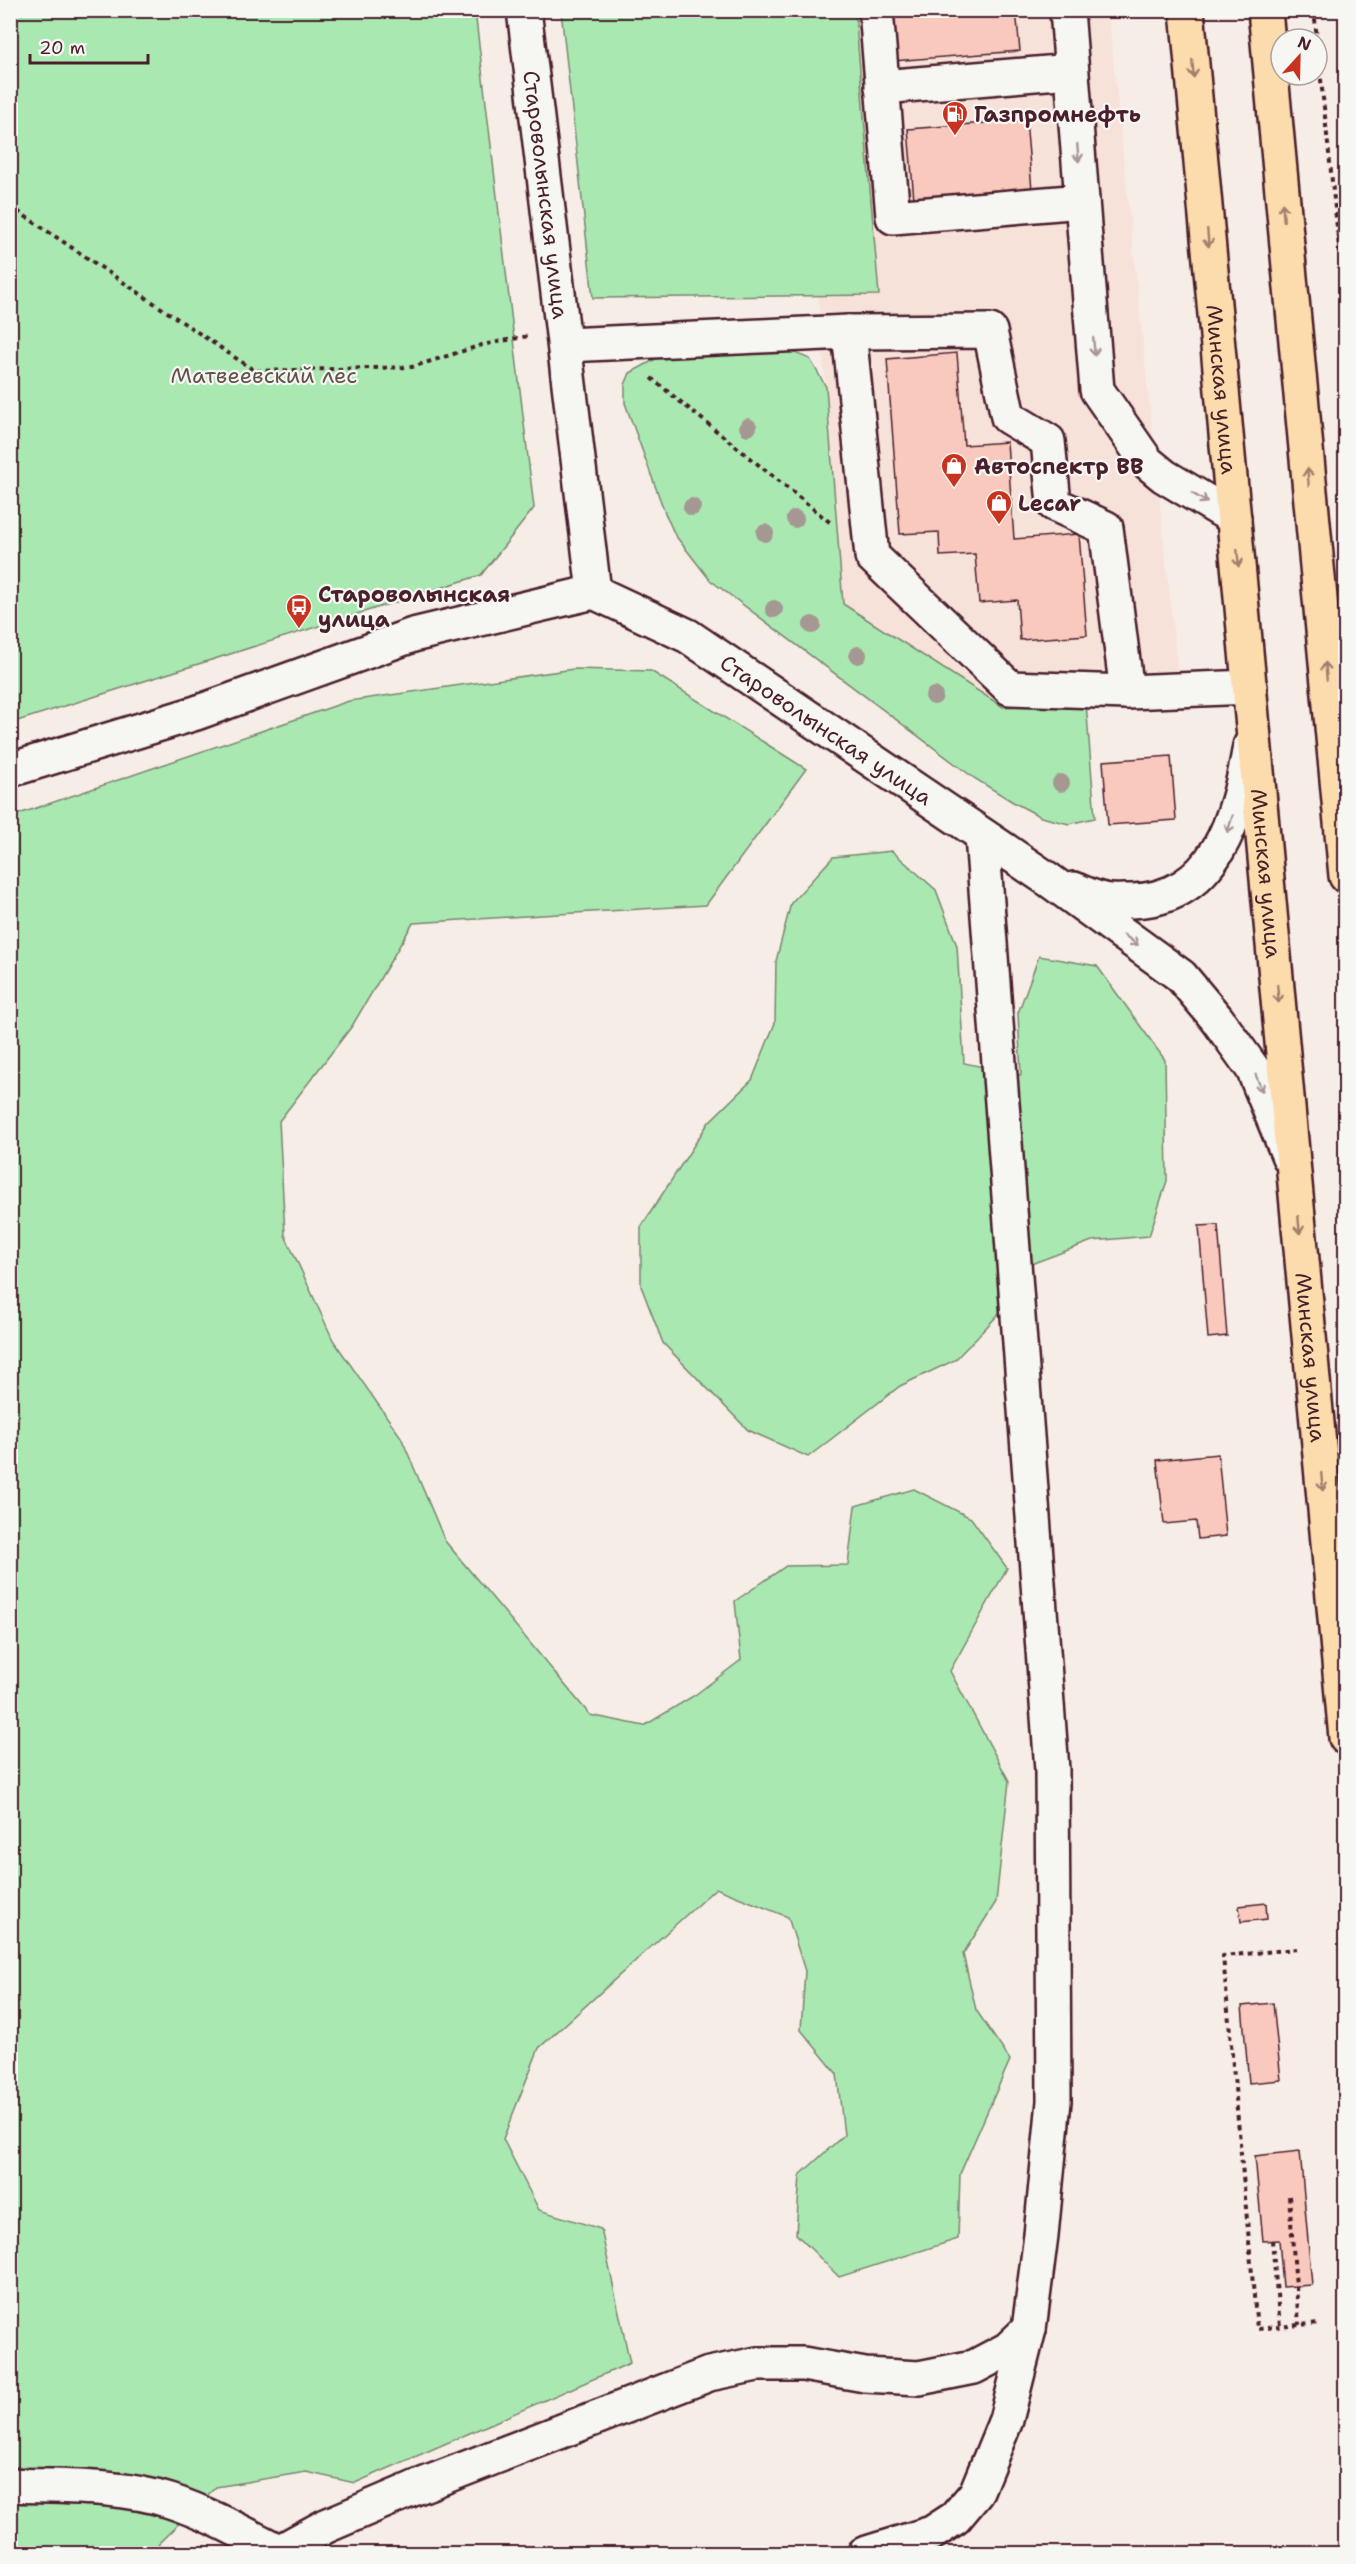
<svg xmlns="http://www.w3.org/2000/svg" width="1356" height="2564" viewBox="0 0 1356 2564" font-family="'Shantell Sans',sans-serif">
<rect width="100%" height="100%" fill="#f6ede7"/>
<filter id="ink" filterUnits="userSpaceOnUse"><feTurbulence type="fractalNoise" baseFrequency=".0167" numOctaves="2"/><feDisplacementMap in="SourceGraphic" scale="12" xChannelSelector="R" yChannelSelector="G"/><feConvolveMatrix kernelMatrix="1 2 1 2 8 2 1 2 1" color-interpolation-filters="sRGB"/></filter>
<g filter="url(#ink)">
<path fill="#f7e2da" d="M855 11H1108L1181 703 1086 702 1003 707 843 605 818 295 879 294Z"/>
<path fill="#a9e9b1" stroke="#7a846e" stroke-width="1.5" d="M11 10 475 11 534 508 481 575 11 723Z
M561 11H855L879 295 593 298Z
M783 348 810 359 826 387 843 604 1003 707 1086 702 1095 818 1069 824 1041 817 1013 802 974 778 710 580 675 535 665 513 625 403V385L630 373 663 355Z
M574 669 651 671 806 769 706 905 413 923 352 1026 279 1121 285 1235 333 1340 401 1437 445 1541 590 1715 644 1726 695 1695 741 1660 735 1601 786 1566 848 1565 855 1506 914 1489 971 1518 1007 1568 950 1671 1009 1781 996 1902 963 1954 976 2010 1010 2060 960 2174 958 2239 839 2277 796 2234 800 2175 844 2135 837 2074 801 2030 805 1971 788 1917 716 1888 539 2048 503 2139 539 2210 601 2229 630 2363 355 2483 306 2472 216 2487 159 2543 153 2553H11L10 817 349 701Z
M892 851 936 890 957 946 964 1063 1021 1075 1018 1013 1039 956 1097 966 1165 1060 1167 1181 1149 1236 1092 1241 1031 1264 997 1316 955 1360 900 1386 808 1457 748 1430 663 1343 641 1286V1227L709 1122 752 1080 775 1023 776 961 791 903 833 857Z"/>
<path fill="#f8c9bc" stroke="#4a1f2b" stroke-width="1.5" d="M917 10H1016L1020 51 893 61 888 13Z
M1026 120 1032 190 914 200 908 129Z
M957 353 964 445 1007 442 1014 539 1079 534 1087 635 1020 640 1017 600 979 603 975 554 940 556 939 532 900 534 887 359Z
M1171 756 1176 820 1108 825 1103 761Z
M1218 1225 1227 1336 1208 1338 1199 1226Z
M1218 1454 1226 1536 1198 1539 1196 1521 1164 1524 1157 1460Z
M1266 1903 1267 1919 1241 1922 1239 1906Z
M1273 2003 1281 2080 1249 2083 1242 2006Z
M1300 2151 1312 2285 1283 2287 1279 2240 1263 2241 1255 2156Z"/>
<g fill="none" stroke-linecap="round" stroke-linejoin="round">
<defs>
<g id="minor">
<path id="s1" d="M524 10 594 592"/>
<path d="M876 10 893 217 1082 201"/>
<path d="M1067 10 1097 390 1147 462 1164 476 1234 518"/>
<path d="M882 87 1071 71"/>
<path d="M849 332 872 556 1010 688 1127 692 1250 687"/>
<path d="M566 345 849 332 990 331 1008 417 1048 441 1054 504 1106 528 1127 692"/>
<path id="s2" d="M10 770 196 713 413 635 594 592 688 636 1049 880 1181 976 1217 1019 1253 1069 1289 1157"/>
<path d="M1074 889C1083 893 1094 898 1104 900 1112 902 1123 901 1131 901 1217 900 1238 815 1250 746"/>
<path d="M10 2485C63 2487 120 2485 170 2501 207 2513 243 2533 278 2551"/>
<path d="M275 2554 326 2526 415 2488 709 2374 757 2364H803L865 2375 919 2378 974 2367 1008 2349 1029 2329"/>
<path d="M864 2554 932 2533 955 2518 976 2493 1006 2420 1029 2329 1041 2235 1054 2101 1052 1770 982 836"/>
</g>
<g id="major">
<path id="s3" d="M1187 10 1346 1738"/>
<path d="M1265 10 1346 876"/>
</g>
</defs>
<use href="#minor" stroke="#4a1f2b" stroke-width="38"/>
<use href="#major" stroke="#4a1f2b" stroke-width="38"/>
<path stroke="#4a1f2b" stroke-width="4" stroke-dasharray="4.5 4.5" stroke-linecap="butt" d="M1314 10 1317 39
M1317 43 1346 310
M10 206 255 371 412 367 482 345 528 336
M651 378 832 524
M1297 1949 1223 1956 1257 2329 1320 2323
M1289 2196 1299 2325
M1272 2240 1280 2327"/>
<use href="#minor" stroke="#f6f6f2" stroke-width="33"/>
<use href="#major" stroke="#fcdcac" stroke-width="33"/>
</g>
<g fill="#a59892">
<circle cx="748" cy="427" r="9"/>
<circle cx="692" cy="507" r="9"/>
<circle cx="795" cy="519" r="9"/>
<circle cx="765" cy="533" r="9"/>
<circle cx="774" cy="609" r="9"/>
<circle cx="812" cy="625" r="9"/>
<circle cx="858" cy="655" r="9"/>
<circle cx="934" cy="696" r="9"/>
<circle cx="1061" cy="783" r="9"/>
</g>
<defs><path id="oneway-shaft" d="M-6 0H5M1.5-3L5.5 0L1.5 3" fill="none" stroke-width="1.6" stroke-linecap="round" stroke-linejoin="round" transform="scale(1.5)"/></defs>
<g stroke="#a37e6c">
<use href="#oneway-shaft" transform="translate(1193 69) rotate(85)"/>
<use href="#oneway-shaft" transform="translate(1283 212) rotate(-95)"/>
<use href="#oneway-shaft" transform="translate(1208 238) rotate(85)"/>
<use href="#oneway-shaft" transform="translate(1308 477) rotate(-95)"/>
<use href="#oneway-shaft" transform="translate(1238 558) rotate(85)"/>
<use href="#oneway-shaft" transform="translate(1326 671) rotate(-95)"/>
<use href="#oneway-shaft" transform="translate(1278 994) rotate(85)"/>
<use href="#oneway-shaft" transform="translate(1299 1225) rotate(85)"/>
<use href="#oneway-shaft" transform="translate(1322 1482) rotate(85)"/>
</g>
<g stroke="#a99598">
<use href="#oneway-shaft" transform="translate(1078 153) rotate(85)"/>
<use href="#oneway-shaft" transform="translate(1094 347) rotate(85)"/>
<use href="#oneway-shaft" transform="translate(1200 498) rotate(31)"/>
<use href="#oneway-shaft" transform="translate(1230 824) rotate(108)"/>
<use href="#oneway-shaft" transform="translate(1131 940) rotate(36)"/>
<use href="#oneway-shaft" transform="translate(1259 1083) rotate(68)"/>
</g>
</g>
<defs>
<symbol id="fuel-pin" viewBox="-11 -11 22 30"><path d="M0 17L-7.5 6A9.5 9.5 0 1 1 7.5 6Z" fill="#c8321e" stroke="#f6f6f2"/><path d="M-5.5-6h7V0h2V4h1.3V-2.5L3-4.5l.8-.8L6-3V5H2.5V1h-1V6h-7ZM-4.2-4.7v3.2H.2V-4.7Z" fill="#fff"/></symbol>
<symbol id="shop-pin" viewBox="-11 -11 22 30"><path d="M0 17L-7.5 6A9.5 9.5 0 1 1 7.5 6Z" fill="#c8321e" stroke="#f6f6f2"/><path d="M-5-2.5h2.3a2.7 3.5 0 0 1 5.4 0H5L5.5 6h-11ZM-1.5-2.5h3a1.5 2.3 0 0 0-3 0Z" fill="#fff"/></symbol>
<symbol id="bus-pin" viewBox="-11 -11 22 30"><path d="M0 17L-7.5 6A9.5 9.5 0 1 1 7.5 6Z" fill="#c8321e" stroke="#f6f6f2"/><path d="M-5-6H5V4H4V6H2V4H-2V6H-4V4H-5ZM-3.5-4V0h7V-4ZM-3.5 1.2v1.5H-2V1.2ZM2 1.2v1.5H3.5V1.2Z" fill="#fff"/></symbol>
</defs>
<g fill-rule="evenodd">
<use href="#fuel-pin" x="940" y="99" width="30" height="40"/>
<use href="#shop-pin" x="939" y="451" width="30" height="40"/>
<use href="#shop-pin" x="984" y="488" width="30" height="40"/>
<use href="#bus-pin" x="284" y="592" width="30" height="40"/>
</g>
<g text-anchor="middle" stroke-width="4.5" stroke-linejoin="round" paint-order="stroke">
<g font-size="22" font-weight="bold" fill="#4a1f2b" stroke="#f6f6f2" text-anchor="start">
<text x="974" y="122">Газпромнефть</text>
<text x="974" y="474">Автоспектр ВВ</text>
<text x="1018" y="511">Lecar</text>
<text x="318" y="602">Староволынская<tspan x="318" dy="25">улица</tspan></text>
</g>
<g font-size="22" fill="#4a1f2b" stroke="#f6f6f2">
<text dy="8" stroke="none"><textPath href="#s1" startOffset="186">Староволынская улица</textPath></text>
<text dy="8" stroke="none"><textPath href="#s3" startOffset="381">Минская улица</textPath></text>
<text dy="8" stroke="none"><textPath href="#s2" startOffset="882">Староволынская улица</textPath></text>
<text dy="8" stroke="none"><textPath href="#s3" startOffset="867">Минская улица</textPath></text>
<text dy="8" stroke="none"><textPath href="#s3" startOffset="1353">Минская улица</textPath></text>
</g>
<g font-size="22" fill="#62524c" stroke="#f6f6f2">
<text x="264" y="383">Матвеевский лес</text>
</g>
</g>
<rect width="1356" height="2564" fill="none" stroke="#f6f6f2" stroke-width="36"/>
<rect x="18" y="18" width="1320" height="2528" fill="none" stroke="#4a1f2b" stroke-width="2" filter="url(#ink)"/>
<g transform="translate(1299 57) rotate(22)"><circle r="28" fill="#f6f6f2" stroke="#b1a0a2" stroke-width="1.5"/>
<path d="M0-4.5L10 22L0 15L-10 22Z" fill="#c8321e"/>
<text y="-9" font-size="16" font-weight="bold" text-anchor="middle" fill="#4a1f2b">N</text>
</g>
<path d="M30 54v9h118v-9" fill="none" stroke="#4a1f2b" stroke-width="3"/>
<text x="39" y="54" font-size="18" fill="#4a1f2b" stroke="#f6f6f2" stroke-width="4.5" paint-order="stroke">20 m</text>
</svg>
